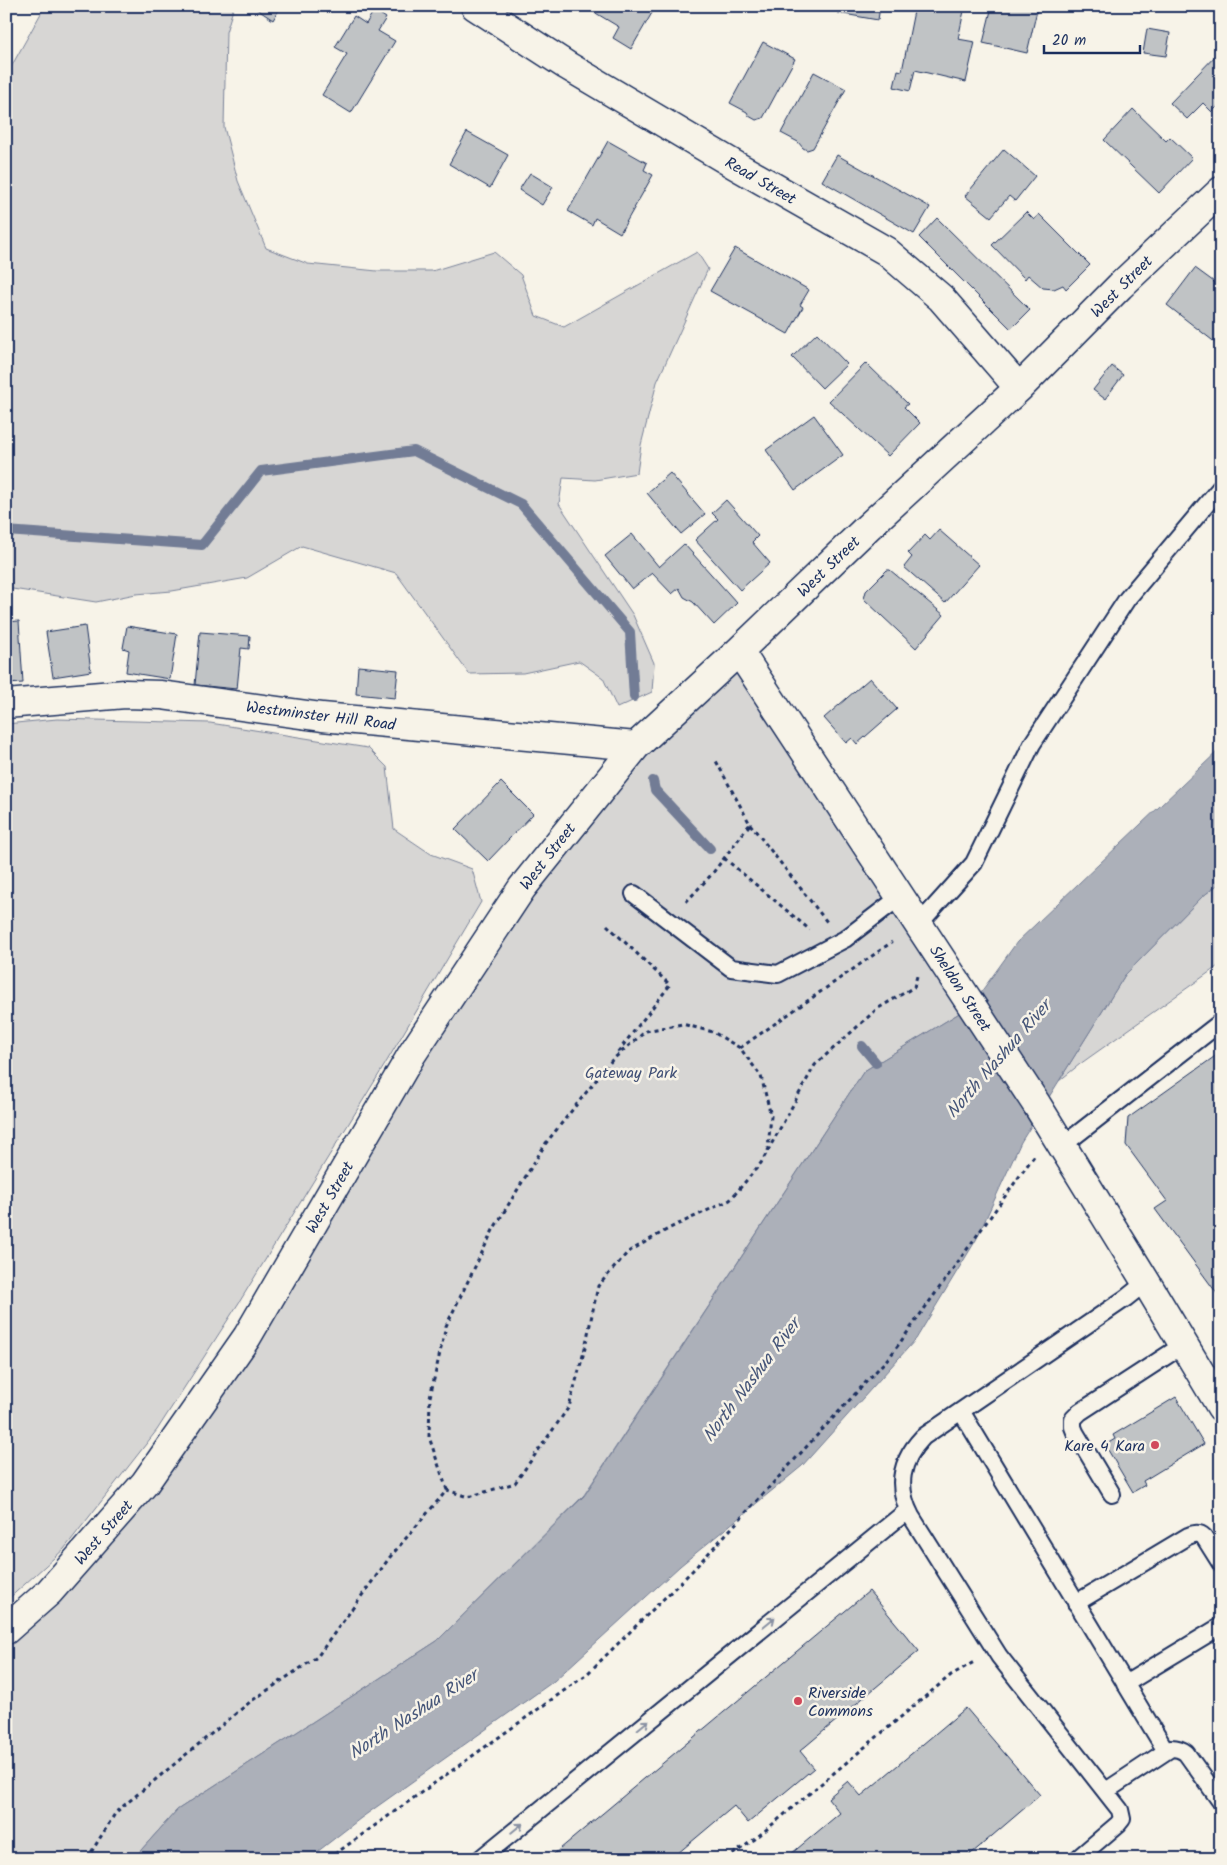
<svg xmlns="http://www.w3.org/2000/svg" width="1227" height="1865" viewBox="0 0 1227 1865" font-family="Kalam,sans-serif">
<rect width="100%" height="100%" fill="#f7f3e8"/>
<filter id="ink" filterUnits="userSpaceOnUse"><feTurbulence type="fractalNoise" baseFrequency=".02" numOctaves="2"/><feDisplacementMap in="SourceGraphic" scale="10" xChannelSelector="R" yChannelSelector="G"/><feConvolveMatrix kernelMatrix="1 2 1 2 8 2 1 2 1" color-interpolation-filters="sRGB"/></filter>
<g filter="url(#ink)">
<path fill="#d7d6d4" stroke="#798299" d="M45 6H234L226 32 224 127 238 181 266 248 308 264 377 271H432L494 252 521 275 536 316 564 327 697 252 708 269 657 382 641 445 637 473 595 480 563 478 559 504 633 615 654 663 652 692 617 708 603 678 579 661 523 673 469 674 396 573 302 546 247 578 172 591 136 594 96 602 6 588V76Z
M739 651 971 1006 864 1071 584 1495 437 1641 177 1810 133 1859H6V1630L145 1483 522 888Z
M57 719 210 723 368 748 387 767 394 829 431 854 472 869 481 902 384 1066 240 1301 157 1430 64 1549 6 1601V724Z
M1221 882V964L1080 1064 1059 1081 1125 975 1202 897Z"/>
<path fill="#acb0b9" stroke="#727c95" d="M1221 748V882L1202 897 1125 975 1021 1142 976 1240 916 1339 802 1466 680 1566 554 1681 361 1818 308 1859H133L177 1810 437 1641 584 1496 864 1071 971 1006 1017 942Z"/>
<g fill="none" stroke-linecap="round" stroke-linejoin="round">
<path stroke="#727c95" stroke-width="10" d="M6 531 202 545 261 471 414 451 521 504 630 632 634 697
M653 781 655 790 710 849
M862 1046 876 1063"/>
</g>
<path fill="#c0c3c5" stroke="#1b2f5e" d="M252 6H281L273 20Z
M584 6H656L631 49 613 38 619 27Z
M834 6H880L878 20 838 13 839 7Z
M915 6H965L958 39 975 42 966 82 915 70 910 91 894 87 898 70 902 71Z
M992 6H1038L1027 53 983 43Z
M374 10 386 18 378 31 395 41 351 113 322 95 347 54 335 47 354 16 366 24Z
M1147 29 1170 33 1166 56 1143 53Z
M763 42 795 59 763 118 756 120 749 116 747 112 730 103Z
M1221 50V103L1212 112 1203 103 1187 119 1170 103Z
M814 72 846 89 813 148 807 150 803 148 798 142 781 133Z
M1133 109 1166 141 1170 137 1192 158 1159 193 1104 140Z
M467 132 508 155 490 188 449 164Z
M608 141 647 163 644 170 653 175 620 233 595 218 592 225 568 211Z
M1004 149 1035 176 1015 201 1009 196 991 217 965 196Z
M837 155 930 207 914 234 822 181Z
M530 173 553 187 542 205 519 190Z
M1026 212 1034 220 1039 214 1090 265 1066 289 1063 285 1054 289 1043 288 1028 275 1025 279 992 245Z
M937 218 1030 310 1011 329 919 237Z
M735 248 809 290 800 305 803 307 788 334 710 291Z
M1195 268 1221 287V347L1167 305Z
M817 333 847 364 822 388 792 357Z
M866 363 908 404 904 407 920 423 888 456 829 401Z
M1112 366 1123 375 1105 399 1093 390Z
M814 415 843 455 795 490 766 450Z
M670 473 705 514 681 534 647 493Z
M726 500 758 536 752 542 770 563 740 590 695 540 718 519 712 513Z
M939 530 979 565 945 603 904 567 912 557 908 553 925 535 930 540Z
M632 534 659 567 684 544 737 603 714 625 693 602 684 597 679 588 672 594 652 573 632 589 605 556Z
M887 570H890L944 615 916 648 864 599 866 591Z
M19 621 23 683 6 684V622Z
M85 626 91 671 53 677 46 632Z
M127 626 177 634 170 679 126 672 129 650 123 648Z
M200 632 250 636 249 649 241 648 237 689 195 685Z
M358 666 398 670 395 698 356 694Z
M870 678 897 709 857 744 852 738 846 743 824 718Z
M501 782 533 814 488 861 455 829Z
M1221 1052V1299L1155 1209 1167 1201 1126 1145 1128 1118Z
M1176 1397 1204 1444 1143 1481 1145 1485 1133 1492 1105 1445 1115 1439 1113 1435Z
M869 1591 919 1651 800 1751 814 1768 748 1823 734 1806 671 1859H548Z
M966 1708 1040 1795 965 1859H785L840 1813 828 1798 848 1781 861 1796Z"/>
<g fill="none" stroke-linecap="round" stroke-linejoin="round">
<defs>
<path id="lane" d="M634 894 731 968 778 974 845 939 901 896
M919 924 974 863 1032 744 1127 599 1221 487
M1062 1146 1221 1022
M961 1411 1166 1751
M1112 1494 1075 1432 1073 1427V1419L1080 1412 1183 1345
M1076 1603 1188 1536C1194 1534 1199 1532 1204 1537L1221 1564
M1125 1684 1221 1626
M1106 1791 1171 1748C1177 1748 1181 1749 1186 1753L1221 1802
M480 1859 908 1510
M1077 1859 1118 1824 1122 1819 1120 1810 999 1656 911 1516C896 1487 900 1461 923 1437L1126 1298 1146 1282"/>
<path id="street" d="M475 6 566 65 735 165 886 251 941 298 1019 388
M739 651 1037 1105 1146 1282 1221 1407
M6 704 125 694 161 695 322 717 636 746
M6 1630 49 1592 145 1483 247 1337 412 1054 522 888 636 746 739 651 868 527 1019 388 1120 286 1221 191"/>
</defs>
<use href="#lane" stroke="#1b2f5e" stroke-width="20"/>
<use href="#street" stroke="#1b2f5e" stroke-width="31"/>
<path stroke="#1b2f5e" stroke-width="3" stroke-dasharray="4 4" stroke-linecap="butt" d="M750 824 827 922
M724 858 810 930
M686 902 712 874 750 824 716 761
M607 925 670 985 617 1053
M740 1048 892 942
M447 1490 429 1437 430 1397 446 1326 493 1230 546 1143 612 1060 646 1031 682 1024 713 1032 740 1048 761 1076 771 1116 768 1148
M87 1859 116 1812 250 1702 317 1657 390 1557 447 1490 468 1497 515 1483 569 1407 585 1348 598 1286 628 1252 670 1228 730 1200 761 1163 815 1065 877 1009 914 987 917 976
M328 1859 586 1675 693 1570 891 1355 1034 1156
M726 1859 755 1839 951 1675 974 1662"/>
<use href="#lane" stroke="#f7f3e8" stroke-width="16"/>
<use href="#street" stroke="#f7f3e8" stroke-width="28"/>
</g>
<defs><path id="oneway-shaft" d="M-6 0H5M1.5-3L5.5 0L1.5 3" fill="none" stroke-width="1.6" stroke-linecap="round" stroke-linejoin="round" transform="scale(1.25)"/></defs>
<g stroke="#8991a3">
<use href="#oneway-shaft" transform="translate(769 1622) rotate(-39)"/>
<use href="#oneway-shaft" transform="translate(643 1725) rotate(-39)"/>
<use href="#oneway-shaft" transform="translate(517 1828) rotate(-39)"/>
</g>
</g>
<g fill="#d1495b" stroke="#f7f3e8" stroke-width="2">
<circle cx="1155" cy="1445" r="5"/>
<circle cx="798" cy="1701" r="5"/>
</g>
<g text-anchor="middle" stroke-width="5" stroke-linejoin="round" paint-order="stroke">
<g font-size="16" fill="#1b2f5e" stroke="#f7f3e8">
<text transform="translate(761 180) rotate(30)" y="6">Read Street</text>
<text transform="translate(1121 286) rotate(-45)" y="6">West Street</text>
<text transform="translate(828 566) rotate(-44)" y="6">West Street</text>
<text transform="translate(321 715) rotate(7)" y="6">Westminster Hill Road</text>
<text transform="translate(547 856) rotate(-52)" y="6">West Street</text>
<text transform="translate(961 988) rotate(57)" y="6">Sheldon Street</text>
<text transform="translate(329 1197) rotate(-60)" y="6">West Street</text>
<text transform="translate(103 1532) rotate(-49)" y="6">West Street</text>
</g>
<g font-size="16" fill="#415076" stroke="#f7f3e8">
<text x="631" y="1078">Gateway Park</text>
</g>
<g font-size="16" fill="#1b2f5e" stroke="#f7f3e8" text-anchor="end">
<text x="1145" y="1451">Kare 4 Kara</text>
<text x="808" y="1698" text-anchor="start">Riverside<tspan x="808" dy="18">Commons</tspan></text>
</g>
<g font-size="18" font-style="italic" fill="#465679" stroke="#f7f3e8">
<text transform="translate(998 1059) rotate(-49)" y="6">North Nashua River</text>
<text transform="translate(751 1380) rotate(-53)" y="6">North Nashua River</text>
<text transform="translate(413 1714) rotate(-33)" y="6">North Nashua River</text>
</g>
</g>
<rect width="1227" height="1865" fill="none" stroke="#f7f3e8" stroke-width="25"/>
<rect x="12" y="12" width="1202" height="1840" fill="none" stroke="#1b2f5e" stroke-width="2" filter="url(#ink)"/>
<path d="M1044 45v8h96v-8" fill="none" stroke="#1b2f5e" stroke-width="2.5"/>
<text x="1052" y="45" font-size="15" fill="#1b2f5e" stroke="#f7f3e8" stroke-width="4" paint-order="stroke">20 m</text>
</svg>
